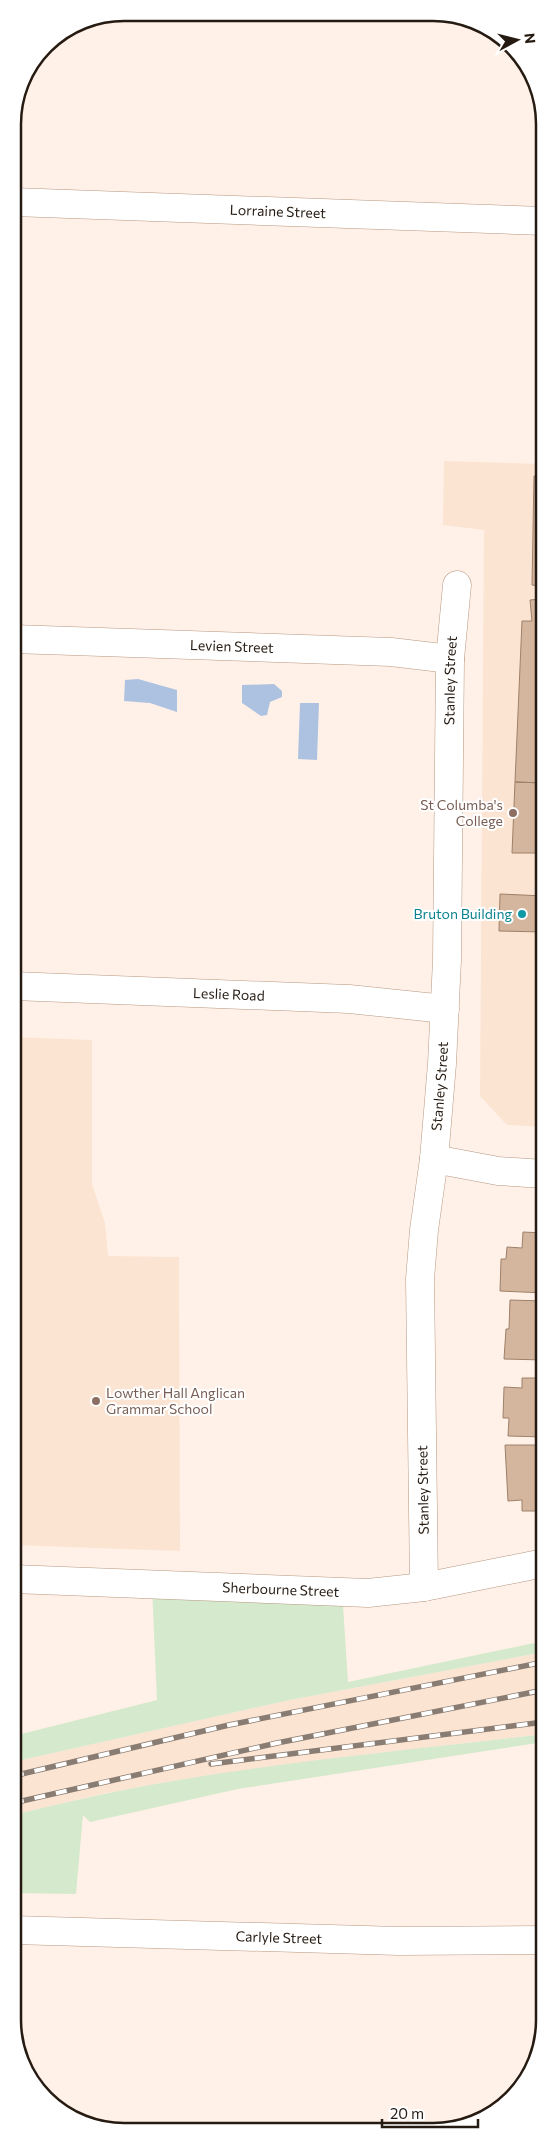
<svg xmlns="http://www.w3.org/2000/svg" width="557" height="2144" viewBox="0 0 557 2144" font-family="Commissioner,sans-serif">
<rect width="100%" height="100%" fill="#fff1e7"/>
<path fill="#fce4d2" d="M444 461 544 464V1127L507 1125 480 1096 484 530 443 525Z
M13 1037 92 1040V1184L105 1223 108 1256 179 1257 180 1551 13 1545Z
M544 1652V1734L336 1758 173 1781 102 1794 13 1815V1762L290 1700Z"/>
<path fill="#d5e9cd" d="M152 1588 343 1605 348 1682 544 1641V1652L290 1700 13 1762V1736L157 1700Z
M544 1734V1742L238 1789 90 1822 83 1815 76 1894 13 1893V1815C66 1802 119 1790 173 1781 296 1760 420 1749 544 1734Z"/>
<path fill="#adc2e1" d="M138 679 177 690V712L150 703 124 701 125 680Z
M274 684 282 691V697L270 702 267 715 261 716 242 703V685Z
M300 703H319L317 760 298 759Z"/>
<path fill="#d4b59d" stroke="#9e816a" d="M534 476H544V599H540L539 586 532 585Z
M540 599H544V783L515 782 522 621H532L530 600Z
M515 782 544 783V853H512Z
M500 894 544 896V932L499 931Z
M523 1232 544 1233V1293L500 1291 501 1259H506L507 1247 522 1248Z
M510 1300 544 1301V1360L504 1359 506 1329H509Z
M13 1333H20L19 1465H13Z
M522 1378H544V1437L508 1436 509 1418H503L504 1387 522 1388Z
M505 1445H544V1511H522V1500L508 1501Z
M543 1998 544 2027 541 2035Z"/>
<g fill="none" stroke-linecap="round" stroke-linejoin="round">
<defs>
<g id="street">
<path id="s1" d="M13 202 544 221"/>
<path id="s2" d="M13 639 391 652 450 659"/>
<path id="s3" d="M13 986 349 999 445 1009"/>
<path d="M434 1159 498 1171 544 1174"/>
<path id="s4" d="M13 1579 368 1593 424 1587 544 1563"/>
<path id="s5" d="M424 1587 420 1279 424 1230 434 1159 442 1064 447 960 450 659 457 585"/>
<path id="s6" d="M13 1930 399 1941 544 1940"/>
</g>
</defs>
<use href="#street" stroke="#b69881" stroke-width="29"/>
<use href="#street" stroke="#fff" stroke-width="28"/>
<defs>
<path id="rail" d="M211 1764 544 1722
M13 1776 229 1725 544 1662
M13 1803 277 1743 544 1690"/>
</defs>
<use href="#rail" stroke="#897d73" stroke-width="5.5"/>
<use href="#rail" stroke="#fff" stroke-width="4" stroke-dasharray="11" stroke-linecap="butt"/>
</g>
<g fill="#8d6e63" stroke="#fff" stroke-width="2">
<circle cx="513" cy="813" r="5"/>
<circle cx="96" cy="1401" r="5"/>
</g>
<circle fill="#0f9aa8" stroke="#fff" stroke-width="2" cx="522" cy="914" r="5"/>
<g text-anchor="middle" stroke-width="4" stroke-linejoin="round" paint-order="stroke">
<g font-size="14" fill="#261b12" stroke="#fff">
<text dy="5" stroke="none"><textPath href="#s1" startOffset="265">Lorraine Street</textPath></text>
<text dy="5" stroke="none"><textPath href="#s2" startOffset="219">Levien Street</textPath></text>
<text dy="5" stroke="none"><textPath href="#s5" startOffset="908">Stanley Street</textPath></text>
<text dy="5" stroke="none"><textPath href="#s3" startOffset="216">Leslie Road</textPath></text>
<text dy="5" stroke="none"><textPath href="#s5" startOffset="502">Stanley Street</textPath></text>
<text transform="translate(423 1490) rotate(-91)" y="5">Stanley Street</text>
<text dy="5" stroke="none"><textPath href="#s4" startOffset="268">Sherbourne Street</textPath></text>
<text dy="5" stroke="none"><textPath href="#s6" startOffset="266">Carlyle Street</textPath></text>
</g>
<g font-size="14" fill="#785e54" stroke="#fff" text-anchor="end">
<text x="503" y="810">St Columba's<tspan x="503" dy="16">College</tspan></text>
<text x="106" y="1398" text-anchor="start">Lowther Hall Anglican<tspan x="106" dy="16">Grammar School</tspan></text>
</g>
<g font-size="14" fill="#0d838f" stroke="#fff" text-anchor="end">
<text x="512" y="919">Bruton Building</text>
</g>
</g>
<path d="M0 0H557V2144H0ZM124 21H433A103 103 0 0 1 536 124V2020A103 103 0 0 1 433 2123H124A103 103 0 0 1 21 2020V124A103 103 0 0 1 124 21Z" fill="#fff" fill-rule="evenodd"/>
<path fill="none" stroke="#261b12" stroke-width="2.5" d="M124 21H433A103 103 0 0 1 536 124V2020A103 103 0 0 1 433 2123H124A103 103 0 0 1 21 2020V124A103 103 0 0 1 124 21Z"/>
<g transform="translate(517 40) rotate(83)" stroke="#ffffff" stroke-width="4" paint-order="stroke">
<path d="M0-4L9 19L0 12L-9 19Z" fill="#261b12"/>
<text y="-8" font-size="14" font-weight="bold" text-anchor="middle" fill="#261b12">N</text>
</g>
<path d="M382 2119v8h96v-8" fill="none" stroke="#261b12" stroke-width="2.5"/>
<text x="390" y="2119" font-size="15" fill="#261b12" stroke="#ffffff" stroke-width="4" paint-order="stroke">20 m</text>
</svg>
